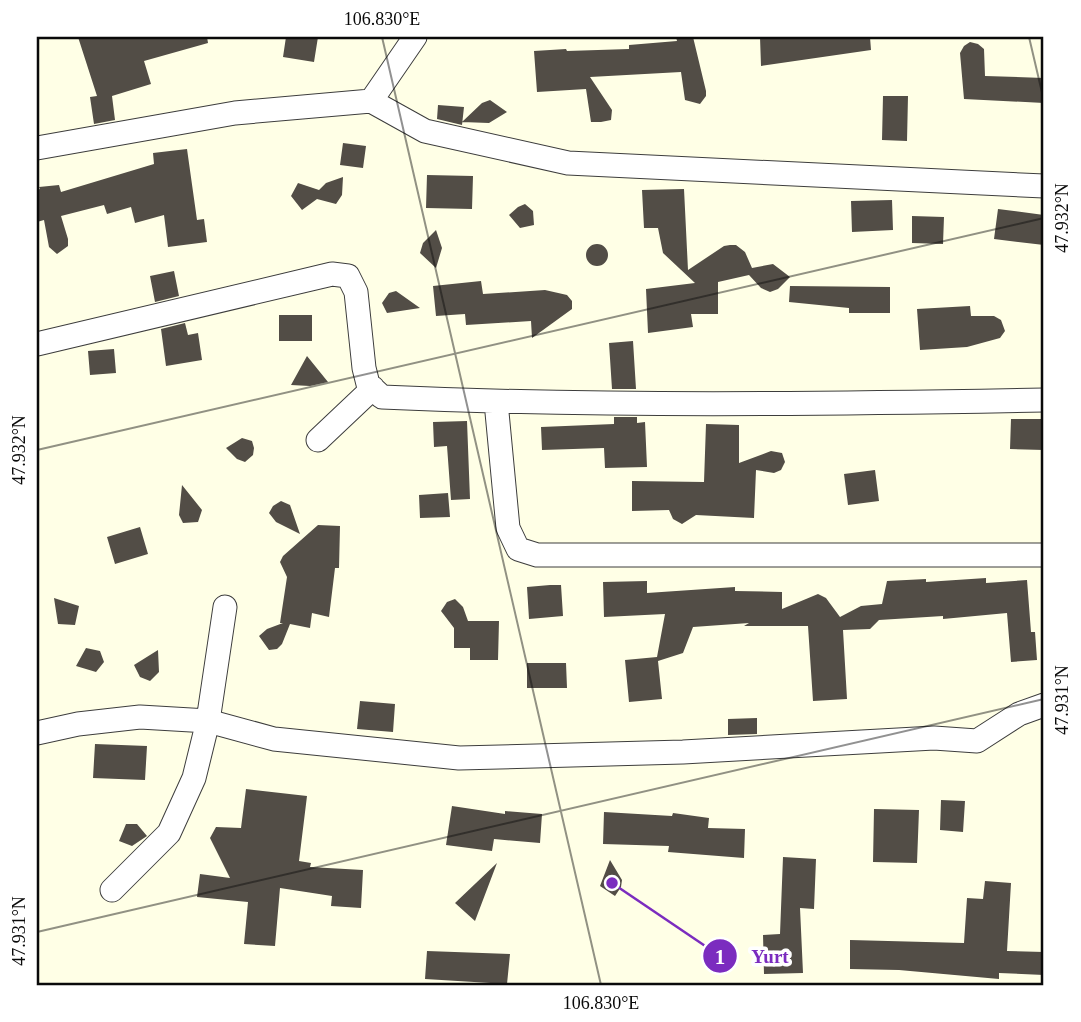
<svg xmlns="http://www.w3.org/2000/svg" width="1081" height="1022" viewBox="0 0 1081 1022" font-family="Georgia,serif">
<rect width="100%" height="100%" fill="#ffffe6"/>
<path fill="#524d46" d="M78 37H207L208 43 144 61 151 84 112 96 115 120 94 124 90 97 97 96Z
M286 37H318L314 62 283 57Z
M676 37H693L706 91V96L700 104 685 100 681 72 590 77 612 110 611 120 601 122H591L586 89 537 92 534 51 566 49 567 51 629 49V45L677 41Z
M760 37H870L871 50 761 66Z
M970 42 978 44 984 49 985 76 1044 78V103L964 99 960 53 964 46Z
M883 96H908L907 141 882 140Z
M490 100 507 112 489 123 462 122 482 103Z
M438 105 464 107 462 125 437 119Z
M343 143 366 146 363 168 340 165Z
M187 149 197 220 204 219 207 242 168 247 164 215 135 223 131 207 107 214 104 205 61 216 68 239V246L57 254 49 247 44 220 37 222V190L40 189 39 187 59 185 61 192 154 164 153 153Z
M427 175 473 176 472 209 426 208Z
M343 177 342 195 336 204 317 199 302 210 291 196 298 183 319 190 326 183Z
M684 189 688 270 724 246 730 245H736L745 252 752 268 773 264 790 277 778 289 770 292 761 288 749 275 718 282V314H691L693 327 648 333 646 289 695 283 663 253 658 228H644L642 190Z
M892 200 893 230 852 232 851 201Z
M525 204 533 211 534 225 520 228 509 215 518 207Z
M998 209 1044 215V245L994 239Z
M912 216 944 217 943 244 912 243Z
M436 230 442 248 436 268 420 253 423 243Z
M586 255a11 11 0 1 1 22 0a11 11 0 1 1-22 0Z
M174 271 179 296 155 302 150 276Z
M481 281 483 294 545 290 567 295 572 301V309L532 338 531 321 466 325 465 314 436 316 433 286Z
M790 286 890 287V313H849V308L789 302Z
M396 291 420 308 387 313 382 303 389 293Z
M970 306 971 316H994L1001 320 1005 331 1000 338 967 347 920 350 917 309Z
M279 315H312V341H279Z
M185 323 188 335 198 333 202 360 166 366 161 329Z
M633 341 636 389H612L609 343Z
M114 349 116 373 90 375 88 351Z
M307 356 328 382 310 386 291 385Z
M614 417H637V423L645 422 647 467 605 468 604 448 542 450 541 427 614 424Z
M1011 419H1044V450L1010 449Z
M467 421 470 499 451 500 447 446 434 447 433 422Z
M706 424 739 425V463L771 451 782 453 785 462 781 470 774 473 756 470 754 518 696 515 682 524 673 519 669 510 632 511V481L704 482Z
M242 438 252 441 254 448 253 455 245 462 237 459 226 448Z
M875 470 879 501 848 505 844 474Z
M182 485 202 510 198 522 183 523 179 515Z
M448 493 450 517 420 518 419 495Z
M281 501 290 505 300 534 276 522 269 513 273 506Z
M318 525 340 526 339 568H335L329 617 312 613 310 628 290 624 282 644 277 649 269 650 259 636 267 629 283 623H280L287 577 280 562 283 556Z
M140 527 148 554 115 564 107 537Z
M986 578V583L1027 580 1031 632H1035L1037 660 1011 662 1007 613 943 619V616L879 620 870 629 843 630 847 699 813 701 808 626H744L749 623 693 627 683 653 658 661 662 699 629 702 625 660 657 657 665 614 604 617 603 582 647 581V593L735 587V591L782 592V609L818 594 826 598 840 617 861 606 882 604 887 581 926 579V582Z
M550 585H561L563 616 529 619 527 587Z
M54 598 79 606 75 625 58 624Z
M455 599 463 607 468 621H499L498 660H470V648H454V628L441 611 447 602Z
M86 648 100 651 104 662 96 672 76 666Z
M158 650 159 672 150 681 140 677 134 665Z
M527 663H566L567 688H527Z
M360 701 395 704 393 732 357 729Z
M757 718V734L728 735V719Z
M95 744 147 746 145 780 93 778Z
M246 789 307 796 299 861 311 863 310 867 363 870 361 908 331 906 332 896 280 888 275 946 244 944 248 902 197 897 200 874 230 878 210 838 216 827 241 828Z
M941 800 965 801 963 832 940 830Z
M452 806 505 814V811L542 814 540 843 494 839 492 851 446 845Z
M874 809 919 810 917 863 873 862Z
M604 812 672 816 673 813 709 818 708 828 745 829 744 858 668 852 669 846 603 844Z
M126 824H137L147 836 132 846 119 841Z
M783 857 816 859 814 909 800 908 803 973 764 974 763 935 780 934Z
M610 860 622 880 621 887 615 896 600 886Z
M497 863 475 921 455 903Z
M985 881 1011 883 1007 951 1044 952V975L999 973V979L899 970 850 969V940L964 943 967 898 983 899Z
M427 951 510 954 507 984 425 979Z"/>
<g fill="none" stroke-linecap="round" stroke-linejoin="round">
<defs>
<path id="minor" d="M371 101 415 37
M37 148 235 113 371 101 425 131 568 163 1044 186
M37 344 332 274 348 276 356 292 364 368 368 384 382 397C602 407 824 404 1044 400
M496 402 508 528 518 549 537 555H1044
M318 440 373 388
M37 733 78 724 140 717 208 721 274 739 459 758 683 752 934 738 977 741 1019 714 1044 705
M112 890 169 833 194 778 208 721 225 607"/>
</defs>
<use href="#minor" stroke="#3d3d3d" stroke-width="25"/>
<use href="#minor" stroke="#fff" stroke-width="23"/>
</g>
<path fill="none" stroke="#0a0a0a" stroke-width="2" stroke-opacity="0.45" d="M382 37 601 985M1029 37 1044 101M37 450 1044 218M37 932 1044 699"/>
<path fill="none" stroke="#7b2cbf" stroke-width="2.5" d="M612 883L720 956"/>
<g fill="#7b2cbf" stroke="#fff" stroke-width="2.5">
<circle cx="612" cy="883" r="7"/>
<circle cx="720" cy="956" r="18"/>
</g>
<g font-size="21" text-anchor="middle" font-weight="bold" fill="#fff">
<text x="720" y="964">1</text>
</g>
<g font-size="19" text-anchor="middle" font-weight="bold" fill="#7b2cbf" stroke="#fff" stroke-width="7" stroke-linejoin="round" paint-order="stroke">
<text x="770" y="963">Yurt</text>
</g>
<rect width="1081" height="1022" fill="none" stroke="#ffffff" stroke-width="77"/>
<rect x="38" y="38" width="1004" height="946" fill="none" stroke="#0a0a0a" stroke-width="2.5"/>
<g font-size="18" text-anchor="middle" fill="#0a0a0a">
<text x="382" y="25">106.830°E</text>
<text transform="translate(1062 218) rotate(-90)" y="6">47.932°N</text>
<text transform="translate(19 450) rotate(-90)" y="6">47.932°N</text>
<text transform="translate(1062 700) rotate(-90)" y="6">47.931°N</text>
<text transform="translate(19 931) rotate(-90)" y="6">47.931°N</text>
<text x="601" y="1009">106.830°E</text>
</g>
</svg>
